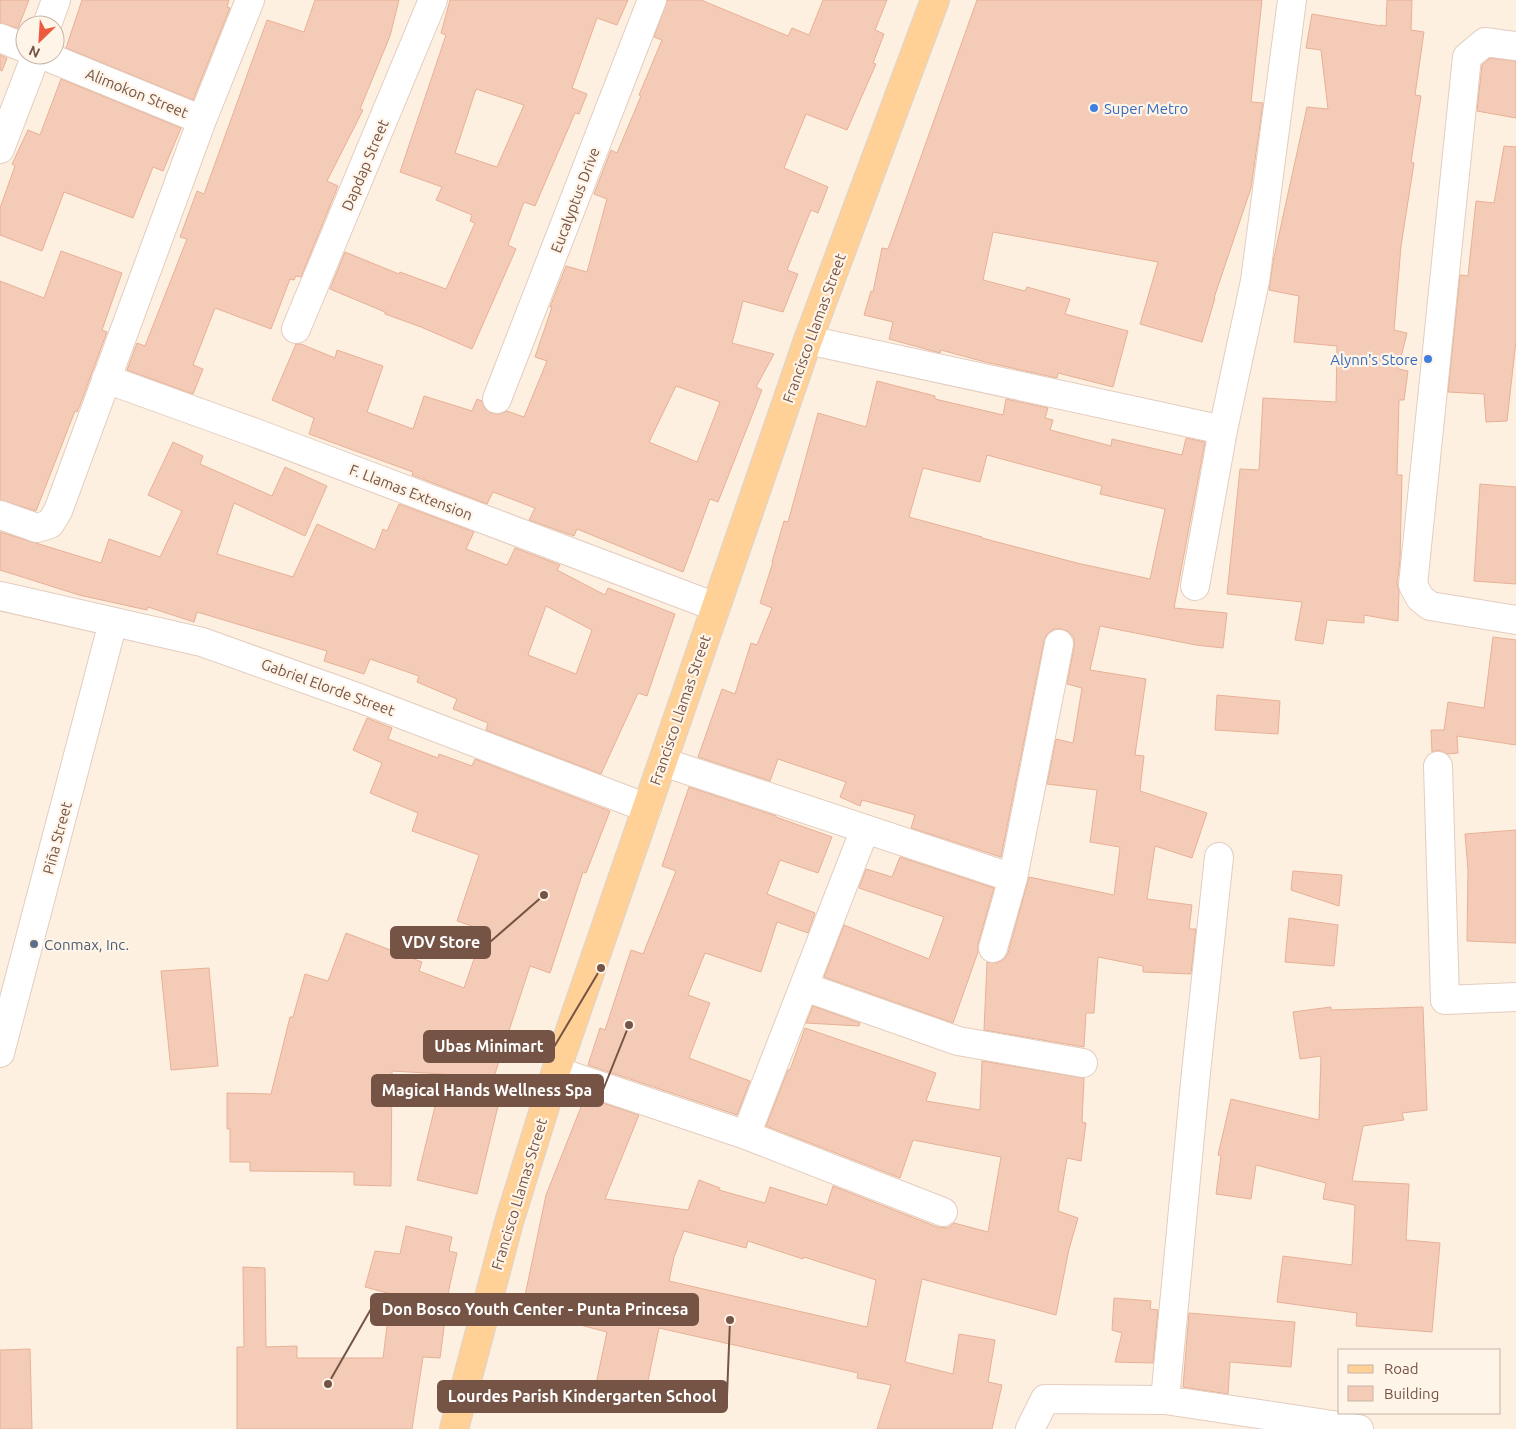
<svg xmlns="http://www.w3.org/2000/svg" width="1516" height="1429" font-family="Ubuntu,sans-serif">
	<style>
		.building { fill: #f4cbb7; stroke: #e8b096; fill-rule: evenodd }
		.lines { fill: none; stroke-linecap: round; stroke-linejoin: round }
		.minor-casing { stroke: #e4cdbf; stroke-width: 30 }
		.major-casing { stroke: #dbd3cf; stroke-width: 30 }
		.minor { stroke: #fff; stroke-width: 28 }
		.major { stroke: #ffd196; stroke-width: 28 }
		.shop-dot { fill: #3f7fe0; stroke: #fff4e8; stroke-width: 2 }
		.service-dot { fill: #5c6f8a; stroke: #fff4e8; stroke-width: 2 }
		.labels { text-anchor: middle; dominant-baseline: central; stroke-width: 4.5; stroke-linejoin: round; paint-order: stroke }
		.street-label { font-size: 15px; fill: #755446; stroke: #fff4e8 }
		.shop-label { font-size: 15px; fill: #366cbe; stroke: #fff4e8; text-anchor: start }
		.service-label { font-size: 15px; fill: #4e5e75; stroke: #fff4e8; text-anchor: start }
		.leader { fill: none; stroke: #755446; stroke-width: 2 }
		.callout-dot { fill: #755446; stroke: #fff4e8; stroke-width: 2 }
		.callout { fill: #755446; stroke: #755446; stroke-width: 2 }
		.callout-label { font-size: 16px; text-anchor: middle; font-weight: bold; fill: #fff }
	</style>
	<rect width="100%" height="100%" fill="#fdf0e0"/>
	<path class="building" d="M 0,0 L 29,0 L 18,28 L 0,23 Z
		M 82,0 L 229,0 L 227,7 L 230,8 L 193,100 L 66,48 Z
		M 315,0 L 399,0 L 390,36 L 360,109 L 363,110 L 327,181 L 338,186 L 301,277 L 296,276 L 294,280 L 290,279 L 271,329 L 215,308 L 193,365 L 203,369 L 193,394 L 127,370 L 137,343 L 145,346 L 187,239 L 180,237 L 197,191 L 204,194 L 267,20 L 304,32 Z
		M 450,0 L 628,0 L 617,25 L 597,18 L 572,88 L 587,94 L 579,114 L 575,113 L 535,206 L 524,202 L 508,245 L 516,249 L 472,349 L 421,327 L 385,314 L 385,312 L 330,289 L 345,252 L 399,274 L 400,272 L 446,289 L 475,223 L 470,221 L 472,215 L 436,200 L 442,187 L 400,172 L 446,35 L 441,33 ZM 476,89 L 524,105 L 497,167 L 455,153 Z
		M 667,0 L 701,0 L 788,36 L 792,28 L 809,35 L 823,0 L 887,0 L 875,30 L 884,34 L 873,63 L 876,64 L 847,130 L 806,114 L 784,168 L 828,187 L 818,213 L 811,210 L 787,270 L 798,274 L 783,312 L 743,301 L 732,343 L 774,354 L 756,387 L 762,390 L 718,502 L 710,499 L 683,572 L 577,529 L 574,536 L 529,520 L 535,508 L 493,492 L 487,504 L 412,475 L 413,472 L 309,434 L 314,418 L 272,400 L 296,344 L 301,344 L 335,358 L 337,350 L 383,366 L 367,412 L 413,429 L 424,396 L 472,411 L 477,399 L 482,401 L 485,408 L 491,413 L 499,414 L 507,411 L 524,417 L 547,361 L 535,357 L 552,307 L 550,307 L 566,266 L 587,272 L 607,199 L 594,194 L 611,150 L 617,153 L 641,96 L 639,95 L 662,40 L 654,37 ZM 676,386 L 720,402 L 697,462 L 649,442 Z
		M 977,0 L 1262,0 L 1251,102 L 1263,103 L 1251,188 L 1214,298 L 1215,298 L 1202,342 L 1140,324 L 1158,262 L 993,232 L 983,280 L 1025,291 L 1027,287 L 1070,299 L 1065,314 L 1128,331 L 1113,387 L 1058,373 L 1057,378 L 985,362 L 941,350 L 940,353 L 889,339 L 893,322 L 864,315 L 871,291 L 873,292 L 882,248 L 888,249 Z
		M 1387,0 L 1412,0 L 1411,30 L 1424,32 L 1415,95 L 1421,96 L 1411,162 L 1414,163 L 1401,246 L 1394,330 L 1407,333 L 1398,369 L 1408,371 L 1404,400 L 1399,400 L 1397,475 L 1402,475 L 1400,561 L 1397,583 L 1399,591 L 1398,621 L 1364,615 L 1364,623 L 1327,620 L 1323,644 L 1295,640 L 1302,602 L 1227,594 L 1240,469 L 1259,470 L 1263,398 L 1336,402 L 1337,346 L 1294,342 L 1299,296 L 1269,290 L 1273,262 L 1307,107 L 1328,109 L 1321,50 L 1306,48 L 1312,14 L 1381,26 L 1381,25 L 1386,26 Z
		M 0,55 L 7,58 L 2,71 L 0,70 Z
		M 1490,58 L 1516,61 L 1516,118 L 1477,111 L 1482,65 Z
		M 61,79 L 181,128 L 163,171 L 153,167 L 133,218 L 64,192 L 42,251 L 0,235 L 0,208 L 15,166 L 12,164 L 28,130 L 40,135 Z
		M 1504,146 L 1516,147 L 1516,341 L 1507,421 L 1486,422 L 1484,394 L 1448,392 L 1460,275 L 1468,276 L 1476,201 L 1494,203 Z
		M 61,251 L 122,273 L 102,330 L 107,332 L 80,405 L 77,412 L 75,411 L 36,511 L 0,500 L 0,281 L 44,298 Z
		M 877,381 L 935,396 L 935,399 L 1003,415 L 1006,399 L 1048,408 L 1045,418 L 1053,420 L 1050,430 L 1111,446 L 1112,439 L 1182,455 L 1186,438 L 1205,442 L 1174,608 L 1227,613 L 1223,648 L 1196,645 L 1100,626 L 1090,670 L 1146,679 L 1135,755 L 1144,756 L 1140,791 L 1207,813 L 1192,858 L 1155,846 L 1147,899 L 1192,905 L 1189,929 L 1196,929 L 1191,974 L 1143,972 L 1143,966 L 1098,957 L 1094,1013 L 1086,1013 L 1084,1047 L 984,1030 L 987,962 L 997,963 L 1004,959 L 1008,953 L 1029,877 L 1114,895 L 1120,847 L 1090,842 L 1097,790 L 1047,784 L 1056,739 L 1073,743 L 1082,688 L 1067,684 L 1074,647 L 1074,638 L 1069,632 L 1062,629 L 1054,629 L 1047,634 L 1044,641 L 1001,857 L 911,828 L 915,815 L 862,800 L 860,806 L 840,797 L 846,782 L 778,759 L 770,781 L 698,757 L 722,689 L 735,694 L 751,643 L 757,645 L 772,608 L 760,603 L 773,562 L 772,562 L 784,521 L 788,522 L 818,413 L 866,427 ZM 987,455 L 1102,486 L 1100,494 L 1165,509 L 1150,579 L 1077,563 L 982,538 L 982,537 L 909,517 L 923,468 L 980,482 Z
		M 173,442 L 203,456 L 200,464 L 272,496 L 285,467 L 327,486 L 305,536 L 234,503 L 217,554 L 293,577 L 317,524 L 375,550 L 383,529 L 387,531 L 399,504 L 474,532 L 466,549 L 507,565 L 515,548 L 560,565 L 557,570 L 605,595 L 608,588 L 675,614 L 647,696 L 638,693 L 601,774 L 486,730 L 488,723 L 453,709 L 457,699 L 417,682 L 419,676 L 370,659 L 364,674 L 324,661 L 327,651 L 197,612 L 194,622 L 148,607 L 147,610 L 79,595 L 0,570 L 0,532 L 101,563 L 109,539 L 160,557 L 182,511 L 148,495 ZM 546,606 L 592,630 L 576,674 L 528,655 Z
		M 1480,484 L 1516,487 L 1516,584 L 1474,581 Z
		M 1493,637 L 1516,640 L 1516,745 L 1457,736 L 1458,753 L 1447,754 L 1438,750 L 1432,752 L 1431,730 L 1444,730 L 1448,702 L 1484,708 Z
		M 1217,695 L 1280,701 L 1278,734 L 1215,730 Z
		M 367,718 L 392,728 L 388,739 L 438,758 L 439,754 L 472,766 L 475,759 L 610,811 L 586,873 L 583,872 L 550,973 L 530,966 L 492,1083 L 503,1085 L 477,1194 L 417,1180 L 443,1074 L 392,1071 L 391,1186 L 354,1185 L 354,1172 L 250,1171 L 250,1162 L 230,1162 L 230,1129 L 227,1129 L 227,1093 L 271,1094 L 290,1017 L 293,1017 L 305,974 L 328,981 L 346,933 L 422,962 L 419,971 L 464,988 L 484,930 L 457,921 L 479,855 L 412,831 L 418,813 L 370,793 L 382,763 L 353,750 Z
		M 689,787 L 776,816 L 776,817 L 832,837 L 818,873 L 780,860 L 767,894 L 815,913 L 808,933 L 777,922 L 761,972 L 705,953 L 688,995 L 710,1003 L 689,1058 L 750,1081 L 737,1115 L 588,1065 L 600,1028 L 605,1030 L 631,950 L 643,954 L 676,871 L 662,866 Z
		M 1516,830 L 1516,943 L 1467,941 L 1468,870 L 1465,834 Z
		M 900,857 L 994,888 L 978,944 L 978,952 L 953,1023 L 824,977 L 844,925 L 929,959 L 944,917 L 859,888 L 866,869 L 892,877 Z
		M 1293,871 L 1342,875 L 1339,906 L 1291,890 Z
		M 1289,918 L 1338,925 L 1334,966 L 1285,962 Z
		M 209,968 L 218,1066 L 171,1070 L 161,971 Z
		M 813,1006 L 860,1023 L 859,1026 L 806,1023 Z
		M 1331,1007 L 1331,1010 L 1423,1007 L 1427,1110 L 1402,1113 L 1404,1120 L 1363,1126 L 1352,1181 L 1409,1184 L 1406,1240 L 1440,1243 L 1432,1332 L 1356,1326 L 1357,1313 L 1277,1302 L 1283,1256 L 1352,1265 L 1355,1205 L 1323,1199 L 1326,1183 L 1256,1165 L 1251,1199 L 1216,1194 L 1221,1156 L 1218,1155 L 1231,1099 L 1319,1120 L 1321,1056 L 1300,1059 L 1293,1012 Z
		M 805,1028 L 936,1073 L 926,1101 L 980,1110 L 982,1061 L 1084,1078 L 1082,1122 L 1086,1123 L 1081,1161 L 1067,1158 L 1058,1211 L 1078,1218 L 1069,1249 L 1056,1315 L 922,1279 L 905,1362 L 953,1374 L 959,1334 L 995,1340 L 988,1382 L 1002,1385 L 992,1429 L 877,1429 L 891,1385 L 857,1378 L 858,1373 L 659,1328 L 645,1395 L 596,1384 L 607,1332 L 522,1310 L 546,1195 L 585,1097 L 639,1115 L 605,1199 L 688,1210 L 699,1180 L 720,1188 L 719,1190 L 765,1203 L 770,1187 L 827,1205 L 833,1186 L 937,1227 L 948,1228 L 954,1223 L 988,1232 L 1001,1157 L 913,1140 L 900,1178 L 766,1126 L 788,1070 L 790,1070 ZM 684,1231 L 746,1248 L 748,1241 L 803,1259 L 804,1257 L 876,1280 L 867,1327 L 669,1281 L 674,1257 Z
		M 406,1226 L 452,1237 L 449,1251 L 457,1253 L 449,1289 L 440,1358 L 423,1357 L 412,1429 L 237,1429 L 237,1347 L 244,1347 L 243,1267 L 265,1268 L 266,1347 L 297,1346 L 297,1358 L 383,1358 L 391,1294 L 365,1287 L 375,1251 L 400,1254 Z
		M 1114,1298 L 1151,1301 L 1150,1309 L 1158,1310 L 1153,1363 L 1115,1362 L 1122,1333 L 1112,1330 Z
		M 1189,1313 L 1295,1322 L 1291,1367 L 1230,1362 L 1228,1394 L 1183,1387 Z
		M 30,1349 L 32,1429 L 0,1429 L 0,1350 Z"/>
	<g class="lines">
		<defs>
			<path id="minor" d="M 47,25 L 56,0
				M 0,38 L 25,48
				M 1516,46 L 1485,42 L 1467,57 L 1413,585 L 1420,598 L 1430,606 L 1516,620
				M 43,55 L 202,120
				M 0,149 L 36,55
				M 296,329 L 433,0
				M 808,340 L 1223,430
				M 106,379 L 253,432 L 716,607
				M 497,399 L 652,0
				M 0,515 L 37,528 L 50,524 L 58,511 L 202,120 L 250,0
				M 1195,586 L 1223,430 L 1255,281 L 1292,0
				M 0,596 L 202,642 L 359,698 L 647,808
				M 663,762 L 1013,878
				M 1438,766 L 1445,1000 L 1516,997
				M 993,948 L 1013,878 L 1059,644
				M 805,987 L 958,1041 L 1083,1063
				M 0,1053 L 113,622
				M 556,1071 L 746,1135 L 943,1212
				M 746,1135 L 865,829
				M 1165,1400 L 1196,1072 L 1219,857
				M 1030,1429 L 1045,1399 L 1165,1400 L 1359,1429"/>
			<path id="major" d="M 454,1429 L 509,1222 L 556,1071 L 808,340 L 935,0"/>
		</defs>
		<use href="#minor" class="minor-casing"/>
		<use href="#major" class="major-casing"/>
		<use href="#minor" class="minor"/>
		<use href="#major" class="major"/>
	</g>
	<g class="shop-dot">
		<circle cx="1094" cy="108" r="5"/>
		<circle cx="1428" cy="359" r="5"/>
	</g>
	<circle class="service-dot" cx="34" cy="944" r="5"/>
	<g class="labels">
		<g class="street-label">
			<text transform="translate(137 93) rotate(22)">Alimokon Street</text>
			<text transform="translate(365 165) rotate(-67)">Dapdap Street</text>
			<text transform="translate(575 200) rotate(-69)">Eucalyptus Drive</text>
			<text transform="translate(814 328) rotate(-70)">Francisco Llamas Street</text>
			<text transform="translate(411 492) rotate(21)">F. Llamas Extension</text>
			<text transform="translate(328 687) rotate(20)">Gabriel Elorde Street</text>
			<text transform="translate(680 710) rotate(-71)">Francisco Llamas Street</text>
			<text transform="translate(57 838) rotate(-75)">Piña Street</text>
			<text transform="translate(519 1194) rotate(-73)">Francisco Llamas Street</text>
		</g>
		<g class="shop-label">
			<text x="1104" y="108">Super Metro</text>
			<text x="1418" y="359" text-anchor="end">Alynn's Store</text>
		</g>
		<g class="service-label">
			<text x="44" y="944">Conmax, Inc.</text>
		</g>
	</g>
	<path class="leader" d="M544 895L490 942M601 968L554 1047M629 1025L603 1090M328 1384L371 1309M730 1320L727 1396"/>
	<g class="callout-dot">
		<circle cx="544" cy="895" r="5"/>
		<circle cx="601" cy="968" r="5"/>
		<circle cx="629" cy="1025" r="5"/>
		<circle cx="328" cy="1384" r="5"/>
		<circle cx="730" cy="1320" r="5"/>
	</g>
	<g class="callout">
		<rect x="391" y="927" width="99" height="31" rx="5"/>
		<rect x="424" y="1031" width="130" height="31" rx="5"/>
		<rect x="372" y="1075" width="231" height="31" rx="5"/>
		<rect x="371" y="1294" width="327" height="31" rx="5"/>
		<rect x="438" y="1381" width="289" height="31" rx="5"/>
	</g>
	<g class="callout-label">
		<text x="441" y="948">VDV Store</text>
		<text x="489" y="1052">Ubas Minimart</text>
		<text x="487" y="1096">Magical Hands Wellness Spa</text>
		<text x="535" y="1315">Don Bosco Youth Center - Punta Princesa</text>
		<text x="582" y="1402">Lourdes Parish Kindergarten School</text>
	</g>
	<rect x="1338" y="1349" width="162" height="65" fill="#fff4e8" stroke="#c8b4a7"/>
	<rect x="1348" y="1365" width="25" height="8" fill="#ffd196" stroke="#c8b4a7"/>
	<text x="1384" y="1374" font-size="15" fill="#755446">Road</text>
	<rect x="1348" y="1386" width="25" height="15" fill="#f4cbb7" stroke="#c8b4a7"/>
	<text x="1384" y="1399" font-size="15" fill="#755446">Building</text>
	<g transform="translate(40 40) rotate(205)"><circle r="24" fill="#fff4e8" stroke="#c8b4a7"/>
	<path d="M0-4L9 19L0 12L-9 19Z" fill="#ee5a3e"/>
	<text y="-8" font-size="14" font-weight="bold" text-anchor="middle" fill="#755446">N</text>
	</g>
</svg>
